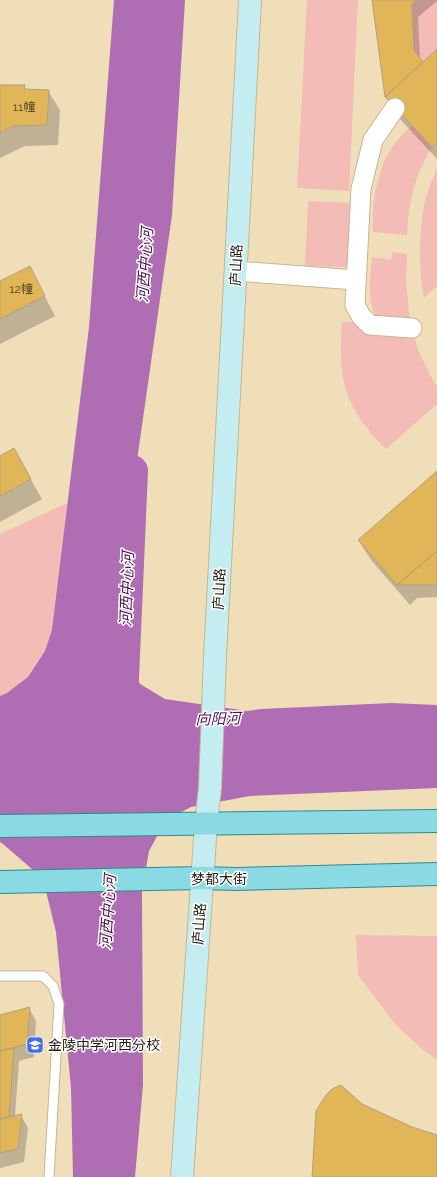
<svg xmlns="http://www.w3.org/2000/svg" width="437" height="1177" font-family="Raleway,'Noto Sans SC',sans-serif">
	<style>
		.green { fill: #f3bcb7 }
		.water { fill: #af6eb3 }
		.shadow { fill: #0003 }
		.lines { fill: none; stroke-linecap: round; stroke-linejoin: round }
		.river { stroke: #af6eb3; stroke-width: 32 }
		.building { fill: #e1b658; stroke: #b2a07e }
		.service-casing { stroke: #c7b591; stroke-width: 11 }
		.minor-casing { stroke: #c7b591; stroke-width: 21 }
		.secondary-casing { stroke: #c7b591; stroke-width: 24 }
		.primary-casing { stroke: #33898c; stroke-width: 24 }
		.service { stroke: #fff; stroke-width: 9 }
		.minor { stroke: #fff; stroke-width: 19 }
		.secondary { stroke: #c4edf1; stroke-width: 22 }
		.primary { stroke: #89dae2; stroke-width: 22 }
		.labels { text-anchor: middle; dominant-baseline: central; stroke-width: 3; stroke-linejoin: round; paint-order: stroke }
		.number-label { font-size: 12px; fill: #544422 }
		.street-label { font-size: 14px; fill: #251e10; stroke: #fff }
		.poi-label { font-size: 14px; fill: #251e10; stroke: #fff; text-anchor: start }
		.water-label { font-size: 15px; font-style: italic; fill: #4f1354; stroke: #fff }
	</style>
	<rect width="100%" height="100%" fill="#f0deb9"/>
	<path class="green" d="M 307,0 L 358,0 L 349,191 L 297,188 Z
		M 417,0 L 437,0 L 437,49 L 423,62 L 414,50 L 412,4 Z
		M 412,126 L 432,147 C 427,156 422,165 418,175 C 411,193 408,216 407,235 L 373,232 C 372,211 374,191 381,171 C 382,167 383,163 385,159 C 391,147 401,135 412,126 Z
		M 437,168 L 437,286 L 424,298 C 418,272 419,223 426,197 C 429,187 433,178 437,168 Z
		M 308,201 L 352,203 L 349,267 L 305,266 Z
		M 392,252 L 407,254 L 406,283 L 410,321 C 402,320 386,320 379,317 C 365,311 371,270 372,257 L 391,260 Z
		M 342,322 L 359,322 L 413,333 L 419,352 L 430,375 L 437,387 L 437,404 L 386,449 C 364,428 345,402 342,371 C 340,354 341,338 342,322 Z
		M 67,503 L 76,678 L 0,720 L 0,534 Z
		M 356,935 L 437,936 L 437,1060 L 422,1049 L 395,1024 L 358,975 Z"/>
	<path class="water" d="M 114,0 L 185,0 L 172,215 L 116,608 L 120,650 L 140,684 L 165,699 L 247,711 L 261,709 L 391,703 L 437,705 L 437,788 L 250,796 L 191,807 L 166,820 L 149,851 L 142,891 L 143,1085 L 135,1177 L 73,1177 L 71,1088 L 56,932 L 45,887 L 33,870 L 3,844 L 0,842 L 0,696 L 7,693 L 28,677 L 45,651 L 52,630 L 89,327 Z"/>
	<path class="shadow" d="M 373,0 L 437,0 L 437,3 L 436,2 L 418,17 L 420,60 L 423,63 L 437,50 L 437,159 L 398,117 L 386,97 Z
		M 0,86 L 24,86 L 27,90 L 48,91 L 60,110 L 58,145 L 25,146 L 0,158 Z
		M 0,282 L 40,287 L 55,316 L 0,344 Z
		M 0,457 L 25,469 L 42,499 L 0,522 Z
		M 437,473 L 437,597 L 417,598 L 410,605 L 371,560 L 359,541 Z
		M 29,1008 L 36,1021 L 34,1057 L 19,1061 L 15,1116 L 21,1115 L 28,1128 L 24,1162 L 0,1168 L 0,1016 Z"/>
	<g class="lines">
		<path class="river" d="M 122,701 L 132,471"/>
	</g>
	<path class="building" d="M 372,0 L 417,0 L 412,4 L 414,50 L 423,62 L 385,97 Z
		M 437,49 L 437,143 L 432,147 L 385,97 Z
		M 0,85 L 25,85 L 24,89 L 49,90 L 47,125 L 13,126 L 0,133 Z
		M 30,266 L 45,296 L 0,319 L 0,281 Z
		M 14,448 L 31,479 L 0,496 L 0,456 Z
		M 437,471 L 437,551 L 397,585 L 358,540 Z
		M 437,551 L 437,585 L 397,585 Z
		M 30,1007 L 27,1044 L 0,1051 L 0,1015 Z
		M 14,1048 L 9,1117 L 0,1119 L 0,1051 Z
		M 341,1085 L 362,1104 L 412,1127 L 437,1135 L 437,1177 L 312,1177 L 316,1111 L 326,1095 L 332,1089 Z
		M 22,1114 L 18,1149 L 0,1153 L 0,1119 Z"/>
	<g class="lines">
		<defs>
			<path id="service" d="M 0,976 L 43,976 L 53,986 L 59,1004 L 49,1177"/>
			<path id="minor" d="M 395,108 L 373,140 L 361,189 L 355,305 L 361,316 L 370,325 L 412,328
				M 236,271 L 356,280"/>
			<path id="secondary" d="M 182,1177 L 206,824 L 210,788 L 215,657 L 250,0"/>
			<path id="primary" d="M 0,826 L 437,821
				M 0,882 L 202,878 L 236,879 L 437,874"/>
		</defs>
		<use href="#service" class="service-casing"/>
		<use href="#minor" class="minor-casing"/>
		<use href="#secondary" class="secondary-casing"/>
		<use href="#primary" class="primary-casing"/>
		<use href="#service" class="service"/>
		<use href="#minor" class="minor"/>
		<use href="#secondary" class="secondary"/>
		<use href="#primary" class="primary"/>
	</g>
	<defs>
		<symbol id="school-square" viewBox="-11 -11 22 22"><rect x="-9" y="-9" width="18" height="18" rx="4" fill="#4371e3" stroke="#fff"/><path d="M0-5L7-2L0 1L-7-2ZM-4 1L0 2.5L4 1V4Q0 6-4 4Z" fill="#fff"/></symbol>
	</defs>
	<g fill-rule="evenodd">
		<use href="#school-square" x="25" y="1035" width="20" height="20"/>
	</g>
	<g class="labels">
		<g class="number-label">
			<text x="24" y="107">11幢</text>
			<text x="21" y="289">12幢</text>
		</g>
		<g class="street-label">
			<text transform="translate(236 265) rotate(-87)">庐山路</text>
			<text transform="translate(219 589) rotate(-87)">庐山路</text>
			<text x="219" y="879">梦都大街</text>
			<text transform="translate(199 924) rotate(-86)">庐山路</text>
		</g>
		<g class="poi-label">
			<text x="48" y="1045">金陵中学河西分校</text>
		</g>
		<g class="water-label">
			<text transform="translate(145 265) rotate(-86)">河西中心河</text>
			<text transform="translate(127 589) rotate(-88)">河西中心河</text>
			<text transform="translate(218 719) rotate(-1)">向阳河</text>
			<text transform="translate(108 912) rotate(-86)">河西中心河</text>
		</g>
	</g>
</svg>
